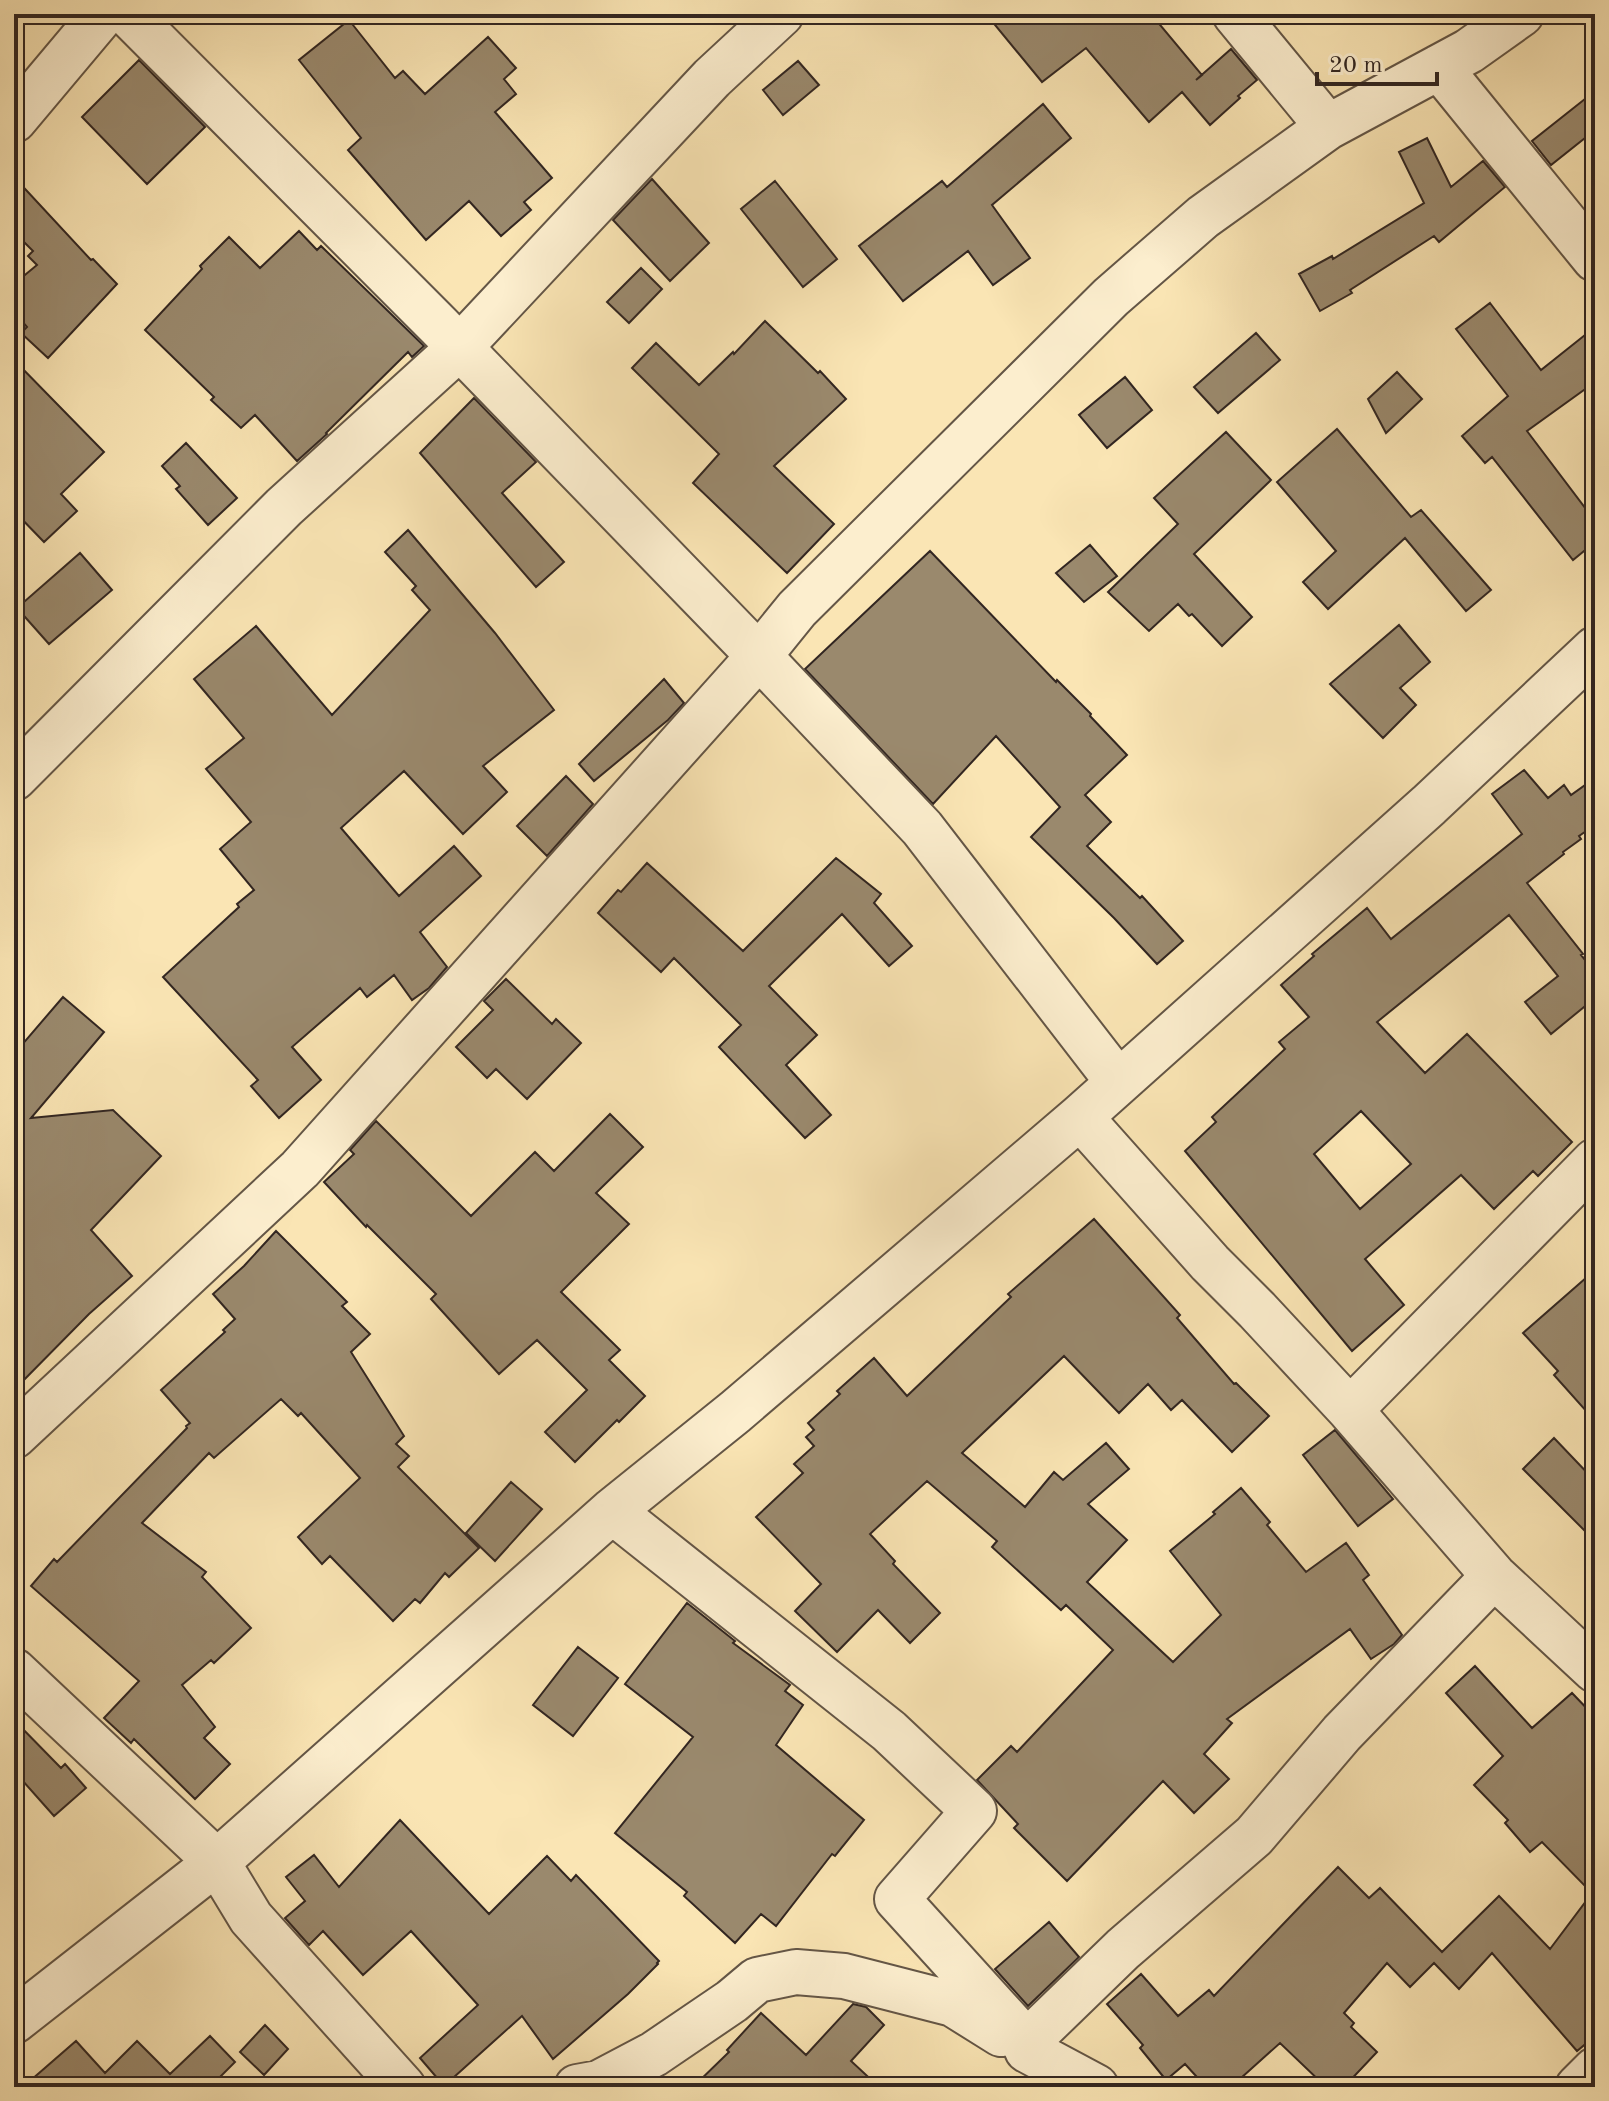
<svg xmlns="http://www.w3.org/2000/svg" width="1609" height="2101" font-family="'Old Standard TT',serif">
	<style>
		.building { fill: #9a896d; stroke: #322621; stroke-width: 2; fill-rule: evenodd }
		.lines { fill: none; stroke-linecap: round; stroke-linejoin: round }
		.minor-casing { stroke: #645646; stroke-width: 48 }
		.minor { stroke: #fceece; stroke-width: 44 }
	</style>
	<rect width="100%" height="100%" fill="#fae5b4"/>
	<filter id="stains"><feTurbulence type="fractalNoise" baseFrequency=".0025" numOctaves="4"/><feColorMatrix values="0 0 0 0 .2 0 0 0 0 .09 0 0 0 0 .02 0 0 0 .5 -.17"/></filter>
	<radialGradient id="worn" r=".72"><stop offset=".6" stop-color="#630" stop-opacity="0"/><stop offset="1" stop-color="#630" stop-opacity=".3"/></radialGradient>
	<path class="building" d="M 986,14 L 1151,14 L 1202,75 L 1196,80 L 1231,49 L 1257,80 L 1238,96 L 1240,98 L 1210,125 L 1182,92 L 1149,122 L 1086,48 L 1042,82 Z
		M 349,20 L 395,78 L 403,71 L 425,94 L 488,37 L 516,68 L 504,79 L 516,94 L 495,112 L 552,178 L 524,202 L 531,210 L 501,236 L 469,201 L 426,240 L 348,150 L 361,138 L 299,60 Z
		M 139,60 L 205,127 L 147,184 L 82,117 Z
		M 798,61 L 819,85 L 783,115 L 763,90 Z
		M 1595,91 L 1595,130 L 1551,165 L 1532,141 Z
		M 1043,104 L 1071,138 L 992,205 L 1030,258 L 993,285 L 968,251 L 903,301 L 859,246 L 942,181 L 947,187 Z
		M 1427,138 L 1451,187 L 1483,161 L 1505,187 L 1439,242 L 1434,236 L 1350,290 L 1352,293 L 1320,311 L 1299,274 L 1332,256 L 1333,259 L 1424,203 L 1399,152 Z
		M 14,177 L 91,260 L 93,259 L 117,284 L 48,358 L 21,333 L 27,327 L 14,312 L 14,284 L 37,265 L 28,256 L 33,251 L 14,232 Z
		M 652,179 L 709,243 L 670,281 L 613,220 Z
		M 775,181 L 837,259 L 803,287 L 741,209 Z
		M 299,231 L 317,250 L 321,246 L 424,346 L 412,357 L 408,352 L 326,433 L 327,434 L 297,461 L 255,415 L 241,428 L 211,400 L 214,397 L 145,330 L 202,269 L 200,266 L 229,237 L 260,268 Z
		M 641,268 L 662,289 L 629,323 L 607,302 Z
		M 1490,303 L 1541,370 L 1595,327 L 1595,382 L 1527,431 L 1595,521 L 1595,542 L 1573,560 L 1492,457 L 1485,463 L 1462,436 L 1508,396 L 1456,329 Z
		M 765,321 L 818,373 L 820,371 L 846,399 L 774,466 L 834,524 L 787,573 L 693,483 L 719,454 L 632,368 L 656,343 L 699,385 L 733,352 L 734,354 Z
		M 1256,333 L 1280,360 L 1218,413 L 1194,387 Z
		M 14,360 L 104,452 L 61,494 L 77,511 L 44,542 L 14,511 Z
		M 1397,372 L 1422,399 L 1386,433 L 1368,399 Z
		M 1125,377 L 1152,410 L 1107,448 L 1079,415 Z
		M 474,398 L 536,462 L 502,493 L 564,562 L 536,587 L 420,453 Z
		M 1337,429 L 1411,517 L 1421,510 L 1491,590 L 1466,611 L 1405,538 L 1328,609 L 1303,582 L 1336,551 L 1277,482 Z
		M 1226,432 L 1271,480 L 1194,554 L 1252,617 L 1222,646 L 1192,614 L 1189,616 L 1178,604 L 1149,631 L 1108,592 L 1178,524 L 1154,498 Z
		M 186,443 L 237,498 L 208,525 L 176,489 L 180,486 L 162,466 Z
		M 408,530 L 495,633 L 554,710 L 483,766 L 507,792 L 463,834 L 404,771 L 341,828 L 399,896 L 454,846 L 481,876 L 420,932 L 447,967 L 429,988 L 412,1000 L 394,975 L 367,997 L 360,988 L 292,1047 L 321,1080 L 279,1118 L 251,1086 L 258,1080 L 163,977 L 239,907 L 237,904 L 254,890 L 220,849 L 251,822 L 206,769 L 244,738 L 194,679 L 256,626 L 332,715 L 430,610 L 412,590 L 416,586 L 385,552 Z
		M 1090,545 L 1117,576 L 1084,602 L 1056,573 Z
		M 930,551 L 1056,682 L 1057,680 L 1091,714 L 1090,716 L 1127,755 L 1085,795 L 1111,822 L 1087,846 L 1140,898 L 1142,896 L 1183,941 L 1157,964 L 1114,918 L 1031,837 L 1060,807 L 996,736 L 933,804 L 805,669 Z
		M 80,553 L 112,590 L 49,644 L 17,608 Z
		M 1399,625 L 1430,662 L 1400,688 L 1416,705 L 1383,738 L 1330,684 Z
		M 664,679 L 684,703 L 668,720 L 594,781 L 579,764 Z
		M 1524,770 L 1548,798 L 1564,785 L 1571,795 L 1595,778 L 1595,825 L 1579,836 L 1581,839 L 1563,852 L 1564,854 L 1527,883 L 1583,954 L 1581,955 L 1595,972 L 1595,998 L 1551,1034 L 1525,1002 L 1558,976 L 1509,915 L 1377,1022 L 1425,1073 L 1467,1034 L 1572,1142 L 1538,1176 L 1533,1171 L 1494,1209 L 1461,1175 L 1365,1259 L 1404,1305 L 1352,1351 L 1185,1151 L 1216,1122 L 1212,1117 L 1285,1049 L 1279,1042 L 1309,1017 L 1281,985 L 1314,956 L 1312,954 L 1367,908 L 1391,939 L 1522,834 L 1492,794 ZM 1361,1111 L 1411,1164 L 1360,1209 L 1314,1154 Z
		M 566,776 L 593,804 L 547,856 L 517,826 Z
		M 836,858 L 881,894 L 874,903 L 912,946 L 889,966 L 842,914 L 769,986 L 817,1035 L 786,1065 L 831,1115 L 805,1138 L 719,1047 L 741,1025 L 674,958 L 661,972 L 598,913 L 618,890 L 621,892 L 647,863 L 743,951 Z
		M 506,979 L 552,1024 L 556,1019 L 581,1043 L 527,1099 L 496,1069 L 487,1078 L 456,1047 L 493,1010 L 484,1001 Z
		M 63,997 L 104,1032 L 31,1118 L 113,1110 L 161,1156 L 91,1230 L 132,1276 L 89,1314 L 14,1390 L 14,1054 Z
		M 610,1114 L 643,1147 L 596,1193 L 629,1224 L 561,1292 L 620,1350 L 609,1360 L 645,1396 L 619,1422 L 617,1420 L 575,1462 L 545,1432 L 587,1390 L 537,1340 L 499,1374 L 431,1299 L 436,1294 L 367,1225 L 366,1227 L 324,1182 L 354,1154 L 350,1150 L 376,1121 L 471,1216 L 535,1152 L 554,1171 Z
		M 1094,1219 L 1180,1315 L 1177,1318 L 1234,1384 L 1236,1383 L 1269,1416 L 1232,1452 L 1182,1400 L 1171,1410 L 1148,1384 L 1119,1413 L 1064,1356 L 962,1453 L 1025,1507 L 1054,1472 L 1063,1480 L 1106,1443 L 1129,1469 L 1088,1504 L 1127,1540 L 1087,1582 L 1173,1662 L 1221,1615 L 1170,1551 L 1215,1514 L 1213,1512 L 1241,1488 L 1270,1522 L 1267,1525 L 1306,1572 L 1346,1543 L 1369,1575 L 1363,1580 L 1402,1635 L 1394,1644 L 1371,1659 L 1350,1629 L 1227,1719 L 1232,1723 L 1204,1754 L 1229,1779 L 1194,1813 L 1163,1781 L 1067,1881 L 1014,1828 L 1018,1824 L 977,1780 L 1011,1746 L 1017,1752 L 1113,1650 L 1066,1605 L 1061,1610 L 992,1547 L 997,1541 L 927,1481 L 870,1534 L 895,1561 L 893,1564 L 940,1613 L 910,1643 L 878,1610 L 837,1652 L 795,1611 L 821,1584 L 756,1517 L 803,1473 L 794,1464 L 814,1446 L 806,1437 L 814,1430 L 808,1423 L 840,1394 L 837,1391 L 874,1358 L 907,1396 L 1011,1297 L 1008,1294 Z
		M 276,1231 L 347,1302 L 342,1306 L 370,1334 L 351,1352 L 404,1436 L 396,1444 L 409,1456 L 398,1467 L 479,1548 L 449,1577 L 445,1573 L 420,1603 L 415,1599 L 393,1621 L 330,1556 L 322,1564 L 298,1537 L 360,1478 L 301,1413 L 298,1416 L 281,1399 L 214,1458 L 209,1453 L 142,1523 L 206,1572 L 202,1577 L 251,1628 L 214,1663 L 211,1660 L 182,1685 L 215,1727 L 204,1738 L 230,1764 L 195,1799 L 134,1739 L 131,1743 L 104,1718 L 139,1681 L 31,1586 L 54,1559 L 57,1562 L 187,1428 L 186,1426 L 190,1423 L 161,1390 L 225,1332 L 223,1330 L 235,1319 L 213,1294 L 244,1266 Z
		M 1595,1270 L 1595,1421 L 1554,1375 L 1558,1371 L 1523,1333 Z
		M 1335,1430 L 1393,1499 L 1358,1526 L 1303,1455 Z
		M 1554,1438 L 1595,1481 L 1595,1541 L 1523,1469 Z
		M 511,1482 L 542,1509 L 495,1561 L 466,1533 Z
		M 687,1603 L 735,1641 L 733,1643 L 790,1685 L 785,1691 L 803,1705 L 776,1745 L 864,1820 L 835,1856 L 832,1854 L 776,1926 L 761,1914 L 735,1943 L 684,1896 L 687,1892 L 615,1833 L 693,1737 L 625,1684 Z
		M 578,1647 L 618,1678 L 573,1736 L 533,1705 Z
		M 1475,1666 L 1532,1728 L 1572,1693 L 1595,1717 L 1595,2036 L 1577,2051 L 1492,1953 L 1459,1989 L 1434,1963 L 1410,1987 L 1387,1963 L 1344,2013 L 1354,2023 L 1351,2027 L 1377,2052 L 1344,2087 L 1326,2087 L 1280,2043 L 1231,2087 L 1206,2087 L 1185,2064 L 1166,2080 L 1140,2048 L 1143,2045 L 1107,2004 L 1141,1974 L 1178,2016 L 1209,1990 L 1214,1996 L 1338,1867 L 1369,1898 L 1380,1888 L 1442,1952 L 1499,1896 L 1550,1949 L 1592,1893 L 1542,1842 L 1530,1852 L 1505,1823 L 1508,1820 L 1474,1785 L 1503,1756 L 1446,1693 Z
		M 14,1720 L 61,1768 L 65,1764 L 86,1788 L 54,1816 L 14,1771 Z
		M 400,1820 L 489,1914 L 547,1856 L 571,1881 L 576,1875 L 659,1961 L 657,1963 L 658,1964 L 628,1994 L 553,2059 L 522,2016 L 444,2086 L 420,2058 L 478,2005 L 411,1931 L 363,1975 L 323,1931 L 309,1945 L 285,1918 L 305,1901 L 286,1877 L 314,1855 L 339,1887 Z
		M 1049,1922 L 1079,1957 L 1028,2006 L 995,1969 Z
		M 853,2004 L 866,2007 L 884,2025 L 851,2061 L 879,2087 L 693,2087 L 729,2052 L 727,2050 L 761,2013 L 806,2055 Z
		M 265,2025 L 288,2049 L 264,2075 L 240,2052 Z
		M 210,2036 L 235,2062 L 210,2087 L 23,2087 L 76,2041 L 105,2073 L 137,2041 L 170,2074 Z"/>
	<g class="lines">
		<defs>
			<path id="minor" d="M 128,14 L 439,326 L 759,656 L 922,828 L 1118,1082
				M 1235,14 L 1328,127
				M 1439,67 L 1595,259
				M 14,120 L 103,14
				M 14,778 L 284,507 L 459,348 L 712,78 L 781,14
				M 1080,1117 L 1210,1263 L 1257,1310 L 1350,1410 L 1494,1576 L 1595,1670
				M 1350,1410 L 1595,1161
				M 14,1436 L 300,1169 L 759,656 L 797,609 L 1111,297 L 1203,217 L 1328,127 L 1469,51 L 1521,14
				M 612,1511 L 889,1731 L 974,1811 L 897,1899 L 1027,2042 L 1123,1949 L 1254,1836 L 1342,1733 L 1494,1576
				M 14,1671 L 217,1862 L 251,1918 L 403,2087
				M 14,2021 L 217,1862 L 612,1511 L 735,1412 L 1080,1117 L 1429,805 L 1595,649
				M 1027,2042 L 1027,2050 L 1096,2087
				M 577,2087 L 599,2083 L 654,2054 L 732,2001 L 757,1980 L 796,1972 L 844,1976 L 953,2004 L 1001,2034
				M 1578,2087 L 1595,2070"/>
		</defs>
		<use href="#minor" class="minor-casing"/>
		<use href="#minor" class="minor"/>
	</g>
	<rect width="1609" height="2101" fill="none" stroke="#fae5b4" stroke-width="48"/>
	<rect x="16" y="16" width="1577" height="2069" fill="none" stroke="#322621" stroke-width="4"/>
	<rect x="24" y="24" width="1561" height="2053" fill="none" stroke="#322621" stroke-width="2"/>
	<path d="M1317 72v12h120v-12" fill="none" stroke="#322621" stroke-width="4"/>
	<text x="1329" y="72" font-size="24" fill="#322621" stroke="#fceece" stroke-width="6" paint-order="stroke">20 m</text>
	<rect width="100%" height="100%" filter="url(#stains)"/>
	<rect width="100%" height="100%" fill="url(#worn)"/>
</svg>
